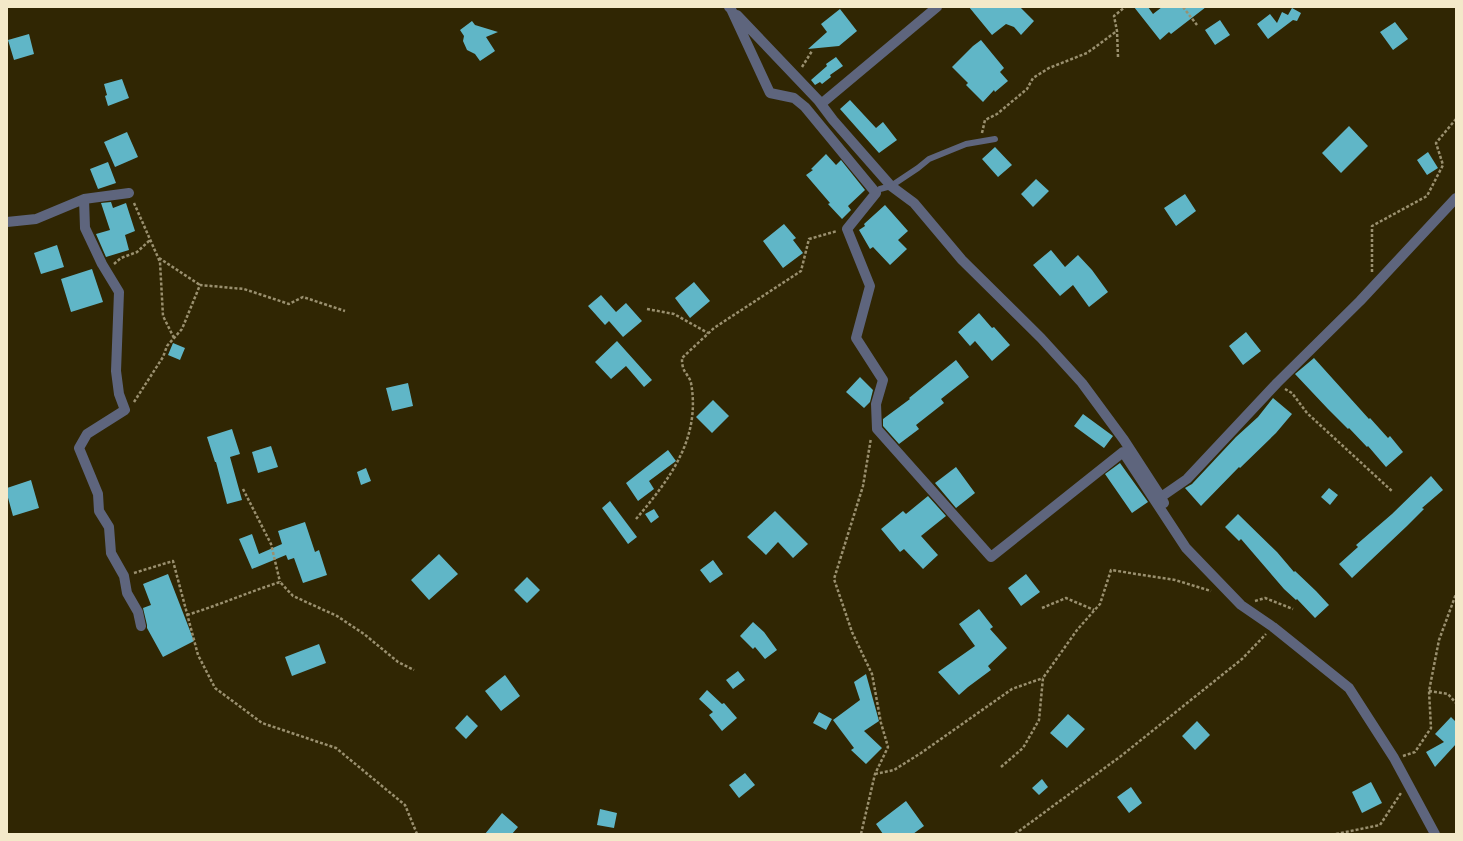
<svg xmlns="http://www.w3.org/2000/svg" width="1463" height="841" font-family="'Alegreya Sans',sans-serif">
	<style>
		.building { fill: #60b6c7 }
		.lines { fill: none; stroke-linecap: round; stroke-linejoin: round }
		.path { stroke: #9a906f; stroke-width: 2.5; stroke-dasharray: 3 2; stroke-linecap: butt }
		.lane { stroke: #5e657d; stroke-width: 6 }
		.street { stroke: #5e657d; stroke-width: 10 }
	</style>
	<rect width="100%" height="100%" fill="#302603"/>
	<path class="building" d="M 969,7 L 1020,7 L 1034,21 L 1021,35 L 1014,27 L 1006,24 L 992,35 Z
		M 1134,7 L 1148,7 L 1153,14 L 1162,7 L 1206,7 L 1171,34 L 1169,32 L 1160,40 Z
		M 1292,8 L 1301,13 L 1297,21 L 1293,20 L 1268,39 L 1257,24 L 1270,14 L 1277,23 L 1282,12 L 1288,15 Z
		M 840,9 L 857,31 L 839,46 L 808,49 L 827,32 L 821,24 Z
		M 1220,20 L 1230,35 L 1215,45 L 1205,30 Z
		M 472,21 L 475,25 L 498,32 L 486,37 L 495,51 L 480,61 L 475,54 L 467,50 L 463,41 L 464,36 L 460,30 Z
		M 1395,22 L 1408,39 L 1393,50 L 1380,32 Z
		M 29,34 L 34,54 L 14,60 L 8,40 Z
		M 981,40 L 1004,68 L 1000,72 L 1008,81 L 995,92 L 994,90 L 983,102 L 966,85 L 968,83 L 952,67 L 973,46 Z
		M 836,57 L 843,66 L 830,75 L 831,77 L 822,84 L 820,82 L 815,85 L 811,80 L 827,66 L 826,64 Z
		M 122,79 L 129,98 L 108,106 L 105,96 L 107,95 L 104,84 Z
		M 850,100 L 876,128 L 883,122 L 897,140 L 879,153 L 840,109 Z
		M 1349,126 L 1368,146 L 1341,173 L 1322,153 Z
		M 127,132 L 138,157 L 115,167 L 104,142 Z
		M 995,147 L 1012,165 L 998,177 L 982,159 Z
		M 1428,152 L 1438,168 L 1427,175 L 1417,160 Z
		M 826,154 L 836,165 L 841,160 L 865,190 L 848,206 L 851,210 L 842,219 L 828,204 L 830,203 L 806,175 L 813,170 L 811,169 Z
		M 108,162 L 116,183 L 98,189 L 90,169 Z
		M 1036,179 L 1049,191 L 1033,207 L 1021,194 Z
		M 1185,194 L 1196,211 L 1176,226 L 1164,208 Z
		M 111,202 L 113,208 L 126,203 L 135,231 L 125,235 L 129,250 L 106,257 L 96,234 L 110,230 L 101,203 Z
		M 885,205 L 908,231 L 898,240 L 907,249 L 890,265 L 873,247 L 870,249 L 859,230 L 865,226 L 864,224 Z
		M 784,224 L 796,238 L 793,240 L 803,253 L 783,268 L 763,241 Z
		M 57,245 L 64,267 L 41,274 L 34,253 Z
		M 1051,250 L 1065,267 L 1078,255 L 1092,270 L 1108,292 L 1089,307 L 1073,285 L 1060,296 L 1033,265 Z
		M 92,269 L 103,302 L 71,312 L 61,279 Z
		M 694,282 L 710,301 L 690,318 L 675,298 Z
		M 601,295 L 616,312 L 626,303 L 642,321 L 623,337 L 609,321 L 605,325 L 588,306 Z
		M 979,313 L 992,328 L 994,327 L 1010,345 L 992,361 L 975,341 L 970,346 L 958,332 Z
		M 1246,332 L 1261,351 L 1243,365 L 1229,346 Z
		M 617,341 L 652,380 L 644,387 L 626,366 L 611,379 L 595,362 Z
		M 173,343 L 185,348 L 180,360 L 168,355 Z
		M 1314,358 L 1369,419 L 1370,418 L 1388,438 L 1390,436 L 1403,452 L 1386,467 L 1368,446 L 1367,447 L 1349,428 L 1348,429 L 1328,409 L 1295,374 Z
		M 956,360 L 969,377 L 941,399 L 944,403 L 916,425 L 919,429 L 899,444 L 883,426 L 883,419 L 910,399 L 909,398 Z
		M 860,377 L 873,390 L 870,402 L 864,408 L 846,392 Z
		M 408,383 L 413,406 L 392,411 L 386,388 Z
		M 1273,398 L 1292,414 L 1276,433 L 1240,468 L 1239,467 L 1201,506 L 1185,488 L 1192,484 L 1236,437 L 1258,417 Z
		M 713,400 L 729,416 L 712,433 L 696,417 Z
		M 1083,414 L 1113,436 L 1104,448 L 1074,426 Z
		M 232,429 L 240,454 L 230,457 L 242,500 L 227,504 L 216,462 L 215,462 L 207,437 Z
		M 271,446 L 278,467 L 258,473 L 252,452 Z
		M 668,450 L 676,461 L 649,481 L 654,489 L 638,501 L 626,483 Z
		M 1120,463 L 1148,502 L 1132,513 L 1105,474 Z
		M 956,467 L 975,493 L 956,508 L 935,483 Z
		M 366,468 L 371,481 L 361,485 L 357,472 Z
		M 1431,476 L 1443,490 L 1422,508 L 1424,509 L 1407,526 L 1352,578 L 1339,564 L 1358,547 L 1356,545 L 1392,514 Z
		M 31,480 L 39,508 L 13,516 L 7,494 L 7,488 Z
		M 1329,488 L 1338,495 L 1330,505 L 1321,497 Z
		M 928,496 L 946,516 L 921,536 L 938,555 L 923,569 L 904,549 L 900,552 L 881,529 L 903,511 L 906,514 Z
		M 610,501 L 637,537 L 628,544 L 602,508 Z
		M 654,509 L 659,517 L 651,523 L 645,514 Z
		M 775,511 L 808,544 L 793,558 L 778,542 L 766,555 L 747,537 Z
		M 1238,514 L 1277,552 L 1294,572 L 1295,571 L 1316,591 L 1329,605 L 1315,618 L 1297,599 L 1296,600 L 1284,589 L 1241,539 L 1239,541 L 1225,527 Z
		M 305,522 L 315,552 L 319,550 L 327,575 L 303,583 L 294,558 L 288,560 L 286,555 L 252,569 L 239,539 L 252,534 L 259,554 L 282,544 L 278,531 Z
		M 439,554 L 458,574 L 429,600 L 411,580 Z
		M 713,560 L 723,574 L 710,583 L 700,570 Z
		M 168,574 L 194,641 L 163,657 L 147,628 L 147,625 L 143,608 L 151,605 L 143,584 Z
		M 1026,574 L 1040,592 L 1021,606 L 1008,588 Z
		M 527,577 L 540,590 L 527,603 L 514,590 Z
		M 979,609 L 993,627 L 990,629 L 1007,648 L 988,666 L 991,670 L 968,687 L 959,695 L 938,672 L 975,646 L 959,624 Z
		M 753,622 L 764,632 L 777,650 L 765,659 L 755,647 L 753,649 L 740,636 Z
		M 319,644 L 326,663 L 292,676 L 285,657 Z
		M 738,671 L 745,680 L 733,689 L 726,680 Z
		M 866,674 L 879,721 L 864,731 L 882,748 L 866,764 L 851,750 L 854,748 L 833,720 L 860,700 L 854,682 Z
		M 505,675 L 520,696 L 501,711 L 485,691 Z
		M 707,690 L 722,704 L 724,703 L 737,718 L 722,731 L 709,715 L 713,712 L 699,699 Z
		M 819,712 L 832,719 L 826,730 L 813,723 Z
		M 1068,714 L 1085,729 L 1067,748 L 1050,733 Z
		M 467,715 L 478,726 L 466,739 L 455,728 Z
		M 1451,717 L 1456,722 L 1456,744 L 1435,767 L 1426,752 L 1444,742 L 1435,734 Z
		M 1197,721 L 1210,735 L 1195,750 L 1182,736 Z
		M 745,773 L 755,785 L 739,798 L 729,785 Z
		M 1042,779 L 1048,787 L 1039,795 L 1032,788 Z
		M 1371,782 L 1382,803 L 1362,813 L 1352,792 Z
		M 1131,787 L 1142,803 L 1129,813 L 1117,797 Z
		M 906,801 L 924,826 L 913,834 L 883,834 L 876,824 Z
		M 600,809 L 617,813 L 614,828 L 597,825 Z
		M 502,813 L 518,827 L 512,834 L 485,834 Z"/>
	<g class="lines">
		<path class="path" d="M 1183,7 L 1197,25
			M 1118,57 L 1117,31 L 1114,16 L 1125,7
			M 802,67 L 812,51
			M 982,133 L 985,120 L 997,114 L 1027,89 L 1033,78 L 1049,68 L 1087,53 L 1117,31
			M 134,203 L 160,262 L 163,316 L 174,338
			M 159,258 L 200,285
			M 114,264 L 121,258 L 137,252 L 150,240
			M 1372,272 L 1372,226 L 1427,196 L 1443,165 L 1436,143 L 1456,119
			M 647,309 L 674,314 L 708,333
			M 1285,389 L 1292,393 L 1307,413 L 1393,492
			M 134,402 L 163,357 L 167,346 L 182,329 L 200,285 L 244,289 L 289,304 L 303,297 L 345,311
			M 243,489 L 271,544 L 280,582
			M 636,519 C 670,479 701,438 691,383 C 690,378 686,374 684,370 C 682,366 682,361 682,358 L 714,328 L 801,271 L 809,239 L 837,231
			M 134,573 L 173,561 L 198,655 L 215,688 L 262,723 L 336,748 L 405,805 L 417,834
			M 1255,601 L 1265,598 L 1293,609
			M 1042,608 L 1066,598 L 1094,610
			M 187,615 C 219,605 249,592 280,582 L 293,596 L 337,616 L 364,634 L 398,662 L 414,670
			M 1429,691 L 1448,694 L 1456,703
			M 1403,756 L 1415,752 L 1431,728 L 1429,691 L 1439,640 L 1456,594
			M 1001,767 L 1023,748 L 1039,720 L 1043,678 L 1077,630 L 1100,604 L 1111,570 L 1175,580 L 1211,591
			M 875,774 L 894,770 L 921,753 L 1012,689 L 1043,678
			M 861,834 L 875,774 L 888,747 L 881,723 L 872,674 L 852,632 L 834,579 L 863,486 L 871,438
			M 1015,834 L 1121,756 L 1242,659 L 1266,634
			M 1336,834 L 1380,825 L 1401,793"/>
		<path class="lane" d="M 876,193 L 880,189 L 891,186 L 918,168 L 929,159 L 966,144 L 995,139"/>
		<path class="street" d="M 729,7 L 731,9 L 770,93 L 794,98 L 805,107 L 876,193 L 847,229 L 870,286 L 856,338 L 883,380 L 876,404 L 877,429 L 991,557 L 1123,452 L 1186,548 L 1241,605 L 1273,627 L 1349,688 L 1394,758 L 1435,834
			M 737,15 L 818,100 L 833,120 L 891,186 L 914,203 L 962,260 L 1041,338 L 1082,383 L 1124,440 L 1161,497
			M 821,104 L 937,7
			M 84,199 L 85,228 L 102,264 L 119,292 L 116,371 L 119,394 L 125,410 L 87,434 L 79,448 L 98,494 L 99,511 L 109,527 L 111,553 L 124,576 L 127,593 L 138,612 L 141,626
			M 7,222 L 36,219 L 84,199 L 129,193
			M 1164,503 L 1161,497 L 1187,479 L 1277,383 L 1360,301 L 1456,198"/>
	</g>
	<rect width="1463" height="841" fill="none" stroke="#f3e9c9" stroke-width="16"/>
</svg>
